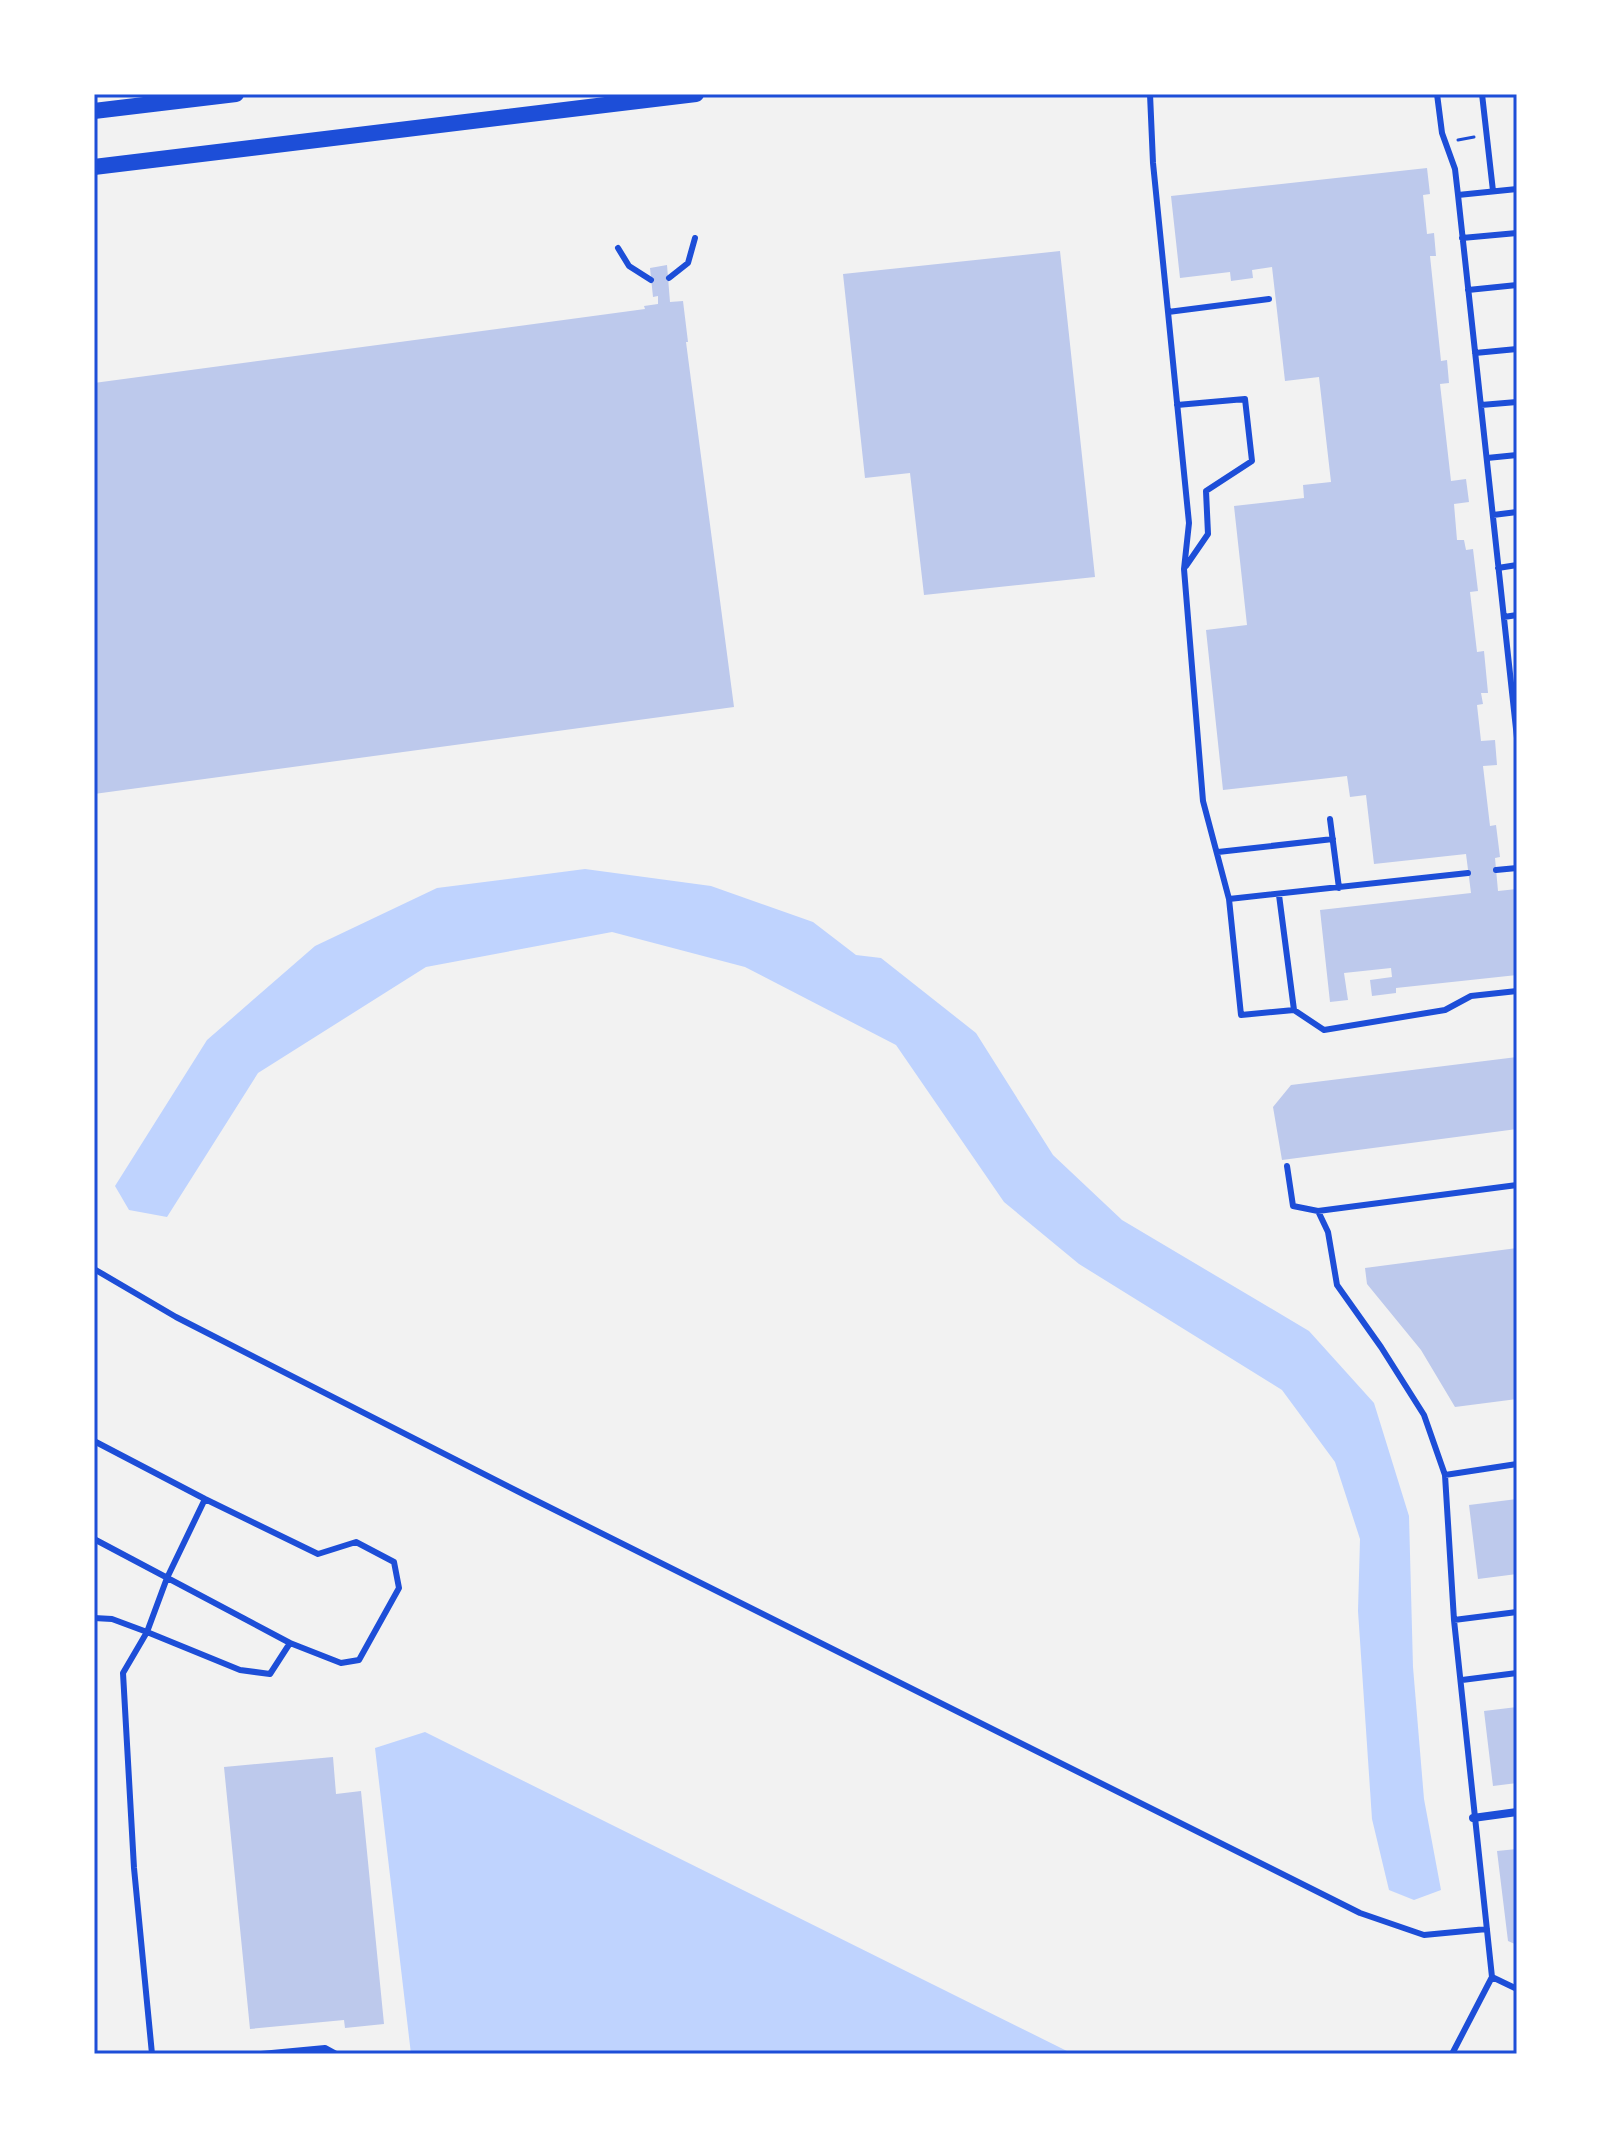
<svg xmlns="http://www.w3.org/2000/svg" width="1611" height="2148" font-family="Figtree,sans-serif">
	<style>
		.water { fill: #bfd3fe }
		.building { fill: #bdc9ec }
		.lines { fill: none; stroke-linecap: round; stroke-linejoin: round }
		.path { stroke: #1d4ed8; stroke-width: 3 }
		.service { stroke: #1d4ed8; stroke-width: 6 }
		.minor { stroke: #1d4ed8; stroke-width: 8 }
		.secondary { stroke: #1d4ed8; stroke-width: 16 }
		.neatline { fill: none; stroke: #1d4ed8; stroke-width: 3 }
	</style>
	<rect width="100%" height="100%" fill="#f2f2f2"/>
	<path class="water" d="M 585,869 L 711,886 L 813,922 L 856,955 L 881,958 L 976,1033 L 1053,1155 L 1122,1220 L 1309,1331 L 1374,1403 L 1409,1516 L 1413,1667 L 1424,1799 L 1441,1890 L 1414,1900 L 1389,1890 L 1372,1819 L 1358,1611 L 1360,1539 L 1335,1462 L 1282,1390 L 1079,1264 L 1004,1202 L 896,1045 L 745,967 L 612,932 L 426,967 L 258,1073 L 167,1217 L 129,1210 L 115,1186 L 207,1040 L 315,946 L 437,888 Z
		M 425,1732 L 1073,2054 L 411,2054 L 375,1748 Z"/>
	<path class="building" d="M 1427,168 L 1430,194 L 1423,195 L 1427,234 L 1434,233 L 1436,256 L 1430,256 L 1441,361 L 1447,360 L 1449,383 L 1440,384 L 1451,481 L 1466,479 L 1469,502 L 1454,504 L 1457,540 L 1464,540 L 1466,550 L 1473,549 L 1478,591 L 1470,592 L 1477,652 L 1484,651 L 1488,693 L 1481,693 L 1483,704 L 1477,705 L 1481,741 L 1495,740 L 1497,765 L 1483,766 L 1490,826 L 1496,825 L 1500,857 L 1495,858 L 1498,891 L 1517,889 L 1517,975 L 1396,988 L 1396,993 L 1372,996 L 1370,980 L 1392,977 L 1391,968 L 1344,973 L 1348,1000 L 1330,1002 L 1320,910 L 1471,893 L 1466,854 L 1374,864 L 1366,795 L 1350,797 L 1347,776 L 1223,790 L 1206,630 L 1247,625 L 1234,506 L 1304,498 L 1303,485 L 1331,482 L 1319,377 L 1285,381 L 1272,267 L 1252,270 L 1253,278 L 1231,281 L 1230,272 L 1180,278 L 1171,196 Z
		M 1060,251 L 1095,577 L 924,595 L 910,473 L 865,478 L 843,274 Z
		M 667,265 L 670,302 L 683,301 L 688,342 L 686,342 L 734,707 L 94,794 L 94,383 L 645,309 L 644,306 L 658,304 L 658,296 L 653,297 L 650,268 Z
		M 1517,1057 L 1517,1129 L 1282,1160 L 1273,1107 L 1291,1085 Z
		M 1517,1248 L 1517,1399 L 1455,1407 L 1421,1350 L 1367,1284 L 1365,1268 Z
		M 1517,1499 L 1517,1574 L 1478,1579 L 1469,1505 Z
		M 1517,1707 L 1517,1783 L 1493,1786 L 1484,1711 Z
		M 333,1757 L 336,1794 L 361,1791 L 384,2024 L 345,2028 L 344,2020 L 250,2029 L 224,1767 Z
		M 1517,1849 L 1517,1945 L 1508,1941 L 1497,1851 Z"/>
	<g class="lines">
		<path class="path" d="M 1458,140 L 1474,137"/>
		<path class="service" d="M 1150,94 L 1153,163 L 1168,312 L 1269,299
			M 1437,94 L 1442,133 L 1455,169 L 1458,195 L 1517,738
			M 1482,94 L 1493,191
			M 1458,195 L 1517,189
			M 1462,238 L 1517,233
			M 618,248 L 629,266 L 651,280
			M 669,278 L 688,263 L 695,238
			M 1468,290 L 1517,285
			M 1168,312 L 1189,523 L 1184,569 L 1203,801 L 1229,899 L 1241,1015 L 1294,1010 L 1324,1030 L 1445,1010 L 1471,996 L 1517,991
			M 1475,353 L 1517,349
			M 1177,405 L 1245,399 L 1252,461 L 1206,491 L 1208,534 L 1186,566
			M 1481,405 L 1517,402
			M 1487,458 L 1517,455
			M 1493,515 L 1517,512
			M 1498,568 L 1517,565
			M 1504,617 L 1517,615
			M 1330,819 L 1339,888
			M 1218,852 L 1333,839
			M 1496,870 L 1517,868
			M 1279,895 L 1294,1010
			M 1229,899 L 1468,873
			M 1287,1166 L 1293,1206 L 1318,1211 L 1517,1185
			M 1318,1211 L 1328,1232 L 1337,1285 L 1381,1347 L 1424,1415 L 1445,1475 L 1454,1620 L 1492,1977 L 1517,1989
			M 94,1269 L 176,1317 L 527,1496 L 1360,1913 L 1424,1935 L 1487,1929
			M 94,1441 L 205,1499 L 318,1554 L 356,1542 L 394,1562 L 399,1588 L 359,1660 L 341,1663 L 290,1643 L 270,1674 L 240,1670 L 147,1632 L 167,1578 L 205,1499
			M 1445,1475 L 1517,1464
			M 94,1539 L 290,1643
			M 94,1618 L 112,1619 L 147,1632 L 123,1673 L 134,1868 L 152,2054
			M 1454,1620 L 1517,1612
			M 1462,1680 L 1517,1673
			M 261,2054 L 325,2048 L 336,2054
			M 1452,2054 L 1492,1977"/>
		<path class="minor" d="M 1473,1818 L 1517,1812"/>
		<path class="secondary" d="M 94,111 L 236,94
			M 94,167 L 696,94"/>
	</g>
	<rect width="1611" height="2148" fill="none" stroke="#ffffff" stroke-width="192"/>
	<rect x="96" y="96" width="1419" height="1956" class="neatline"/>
</svg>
